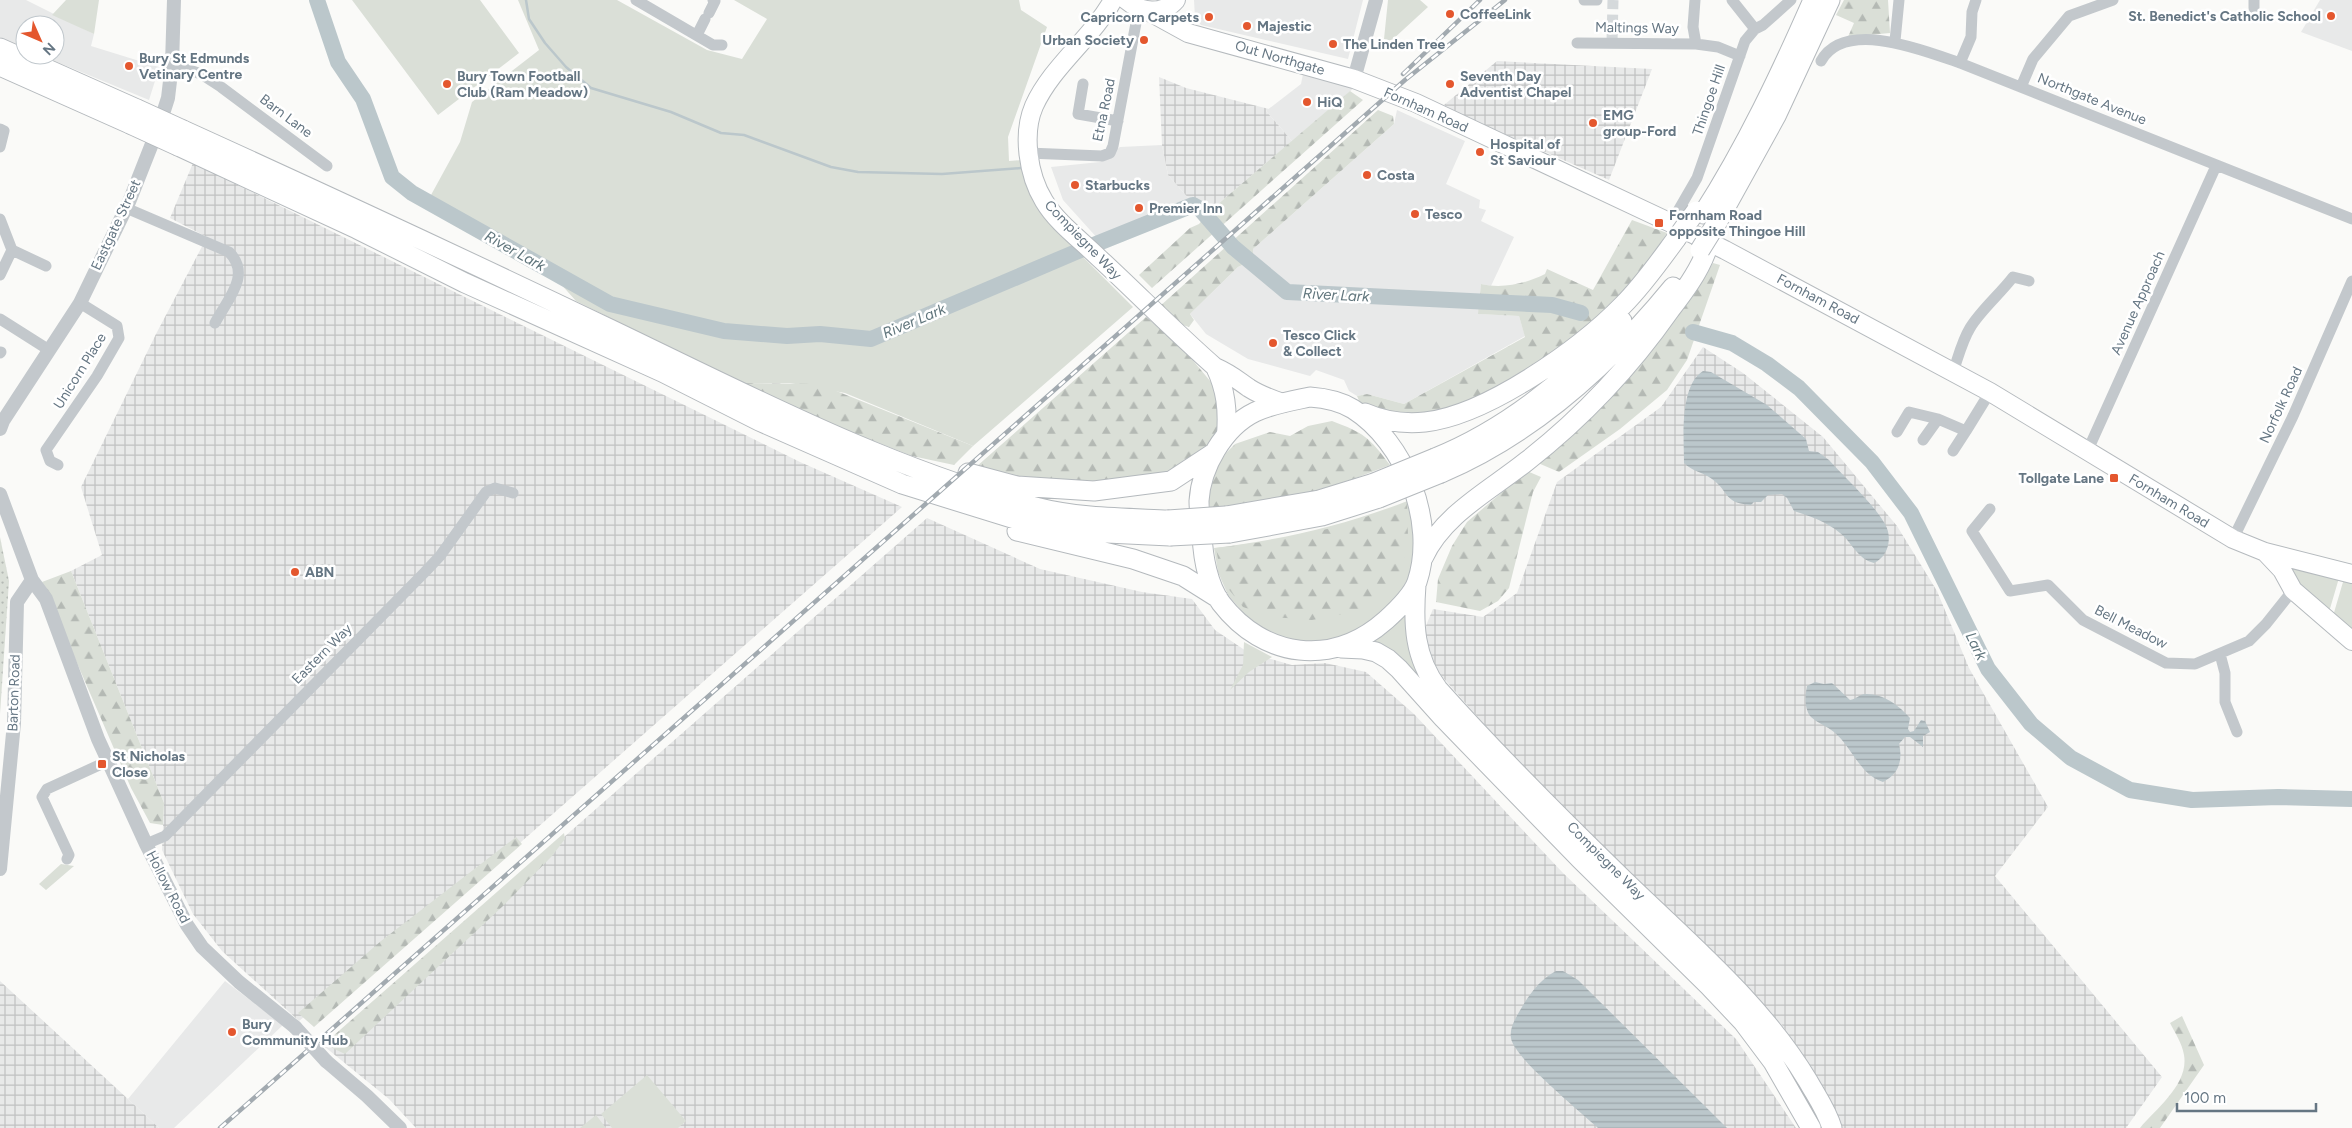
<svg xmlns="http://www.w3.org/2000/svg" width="2352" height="1128" font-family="Figtree,sans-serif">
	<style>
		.built { fill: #e8e9e9 }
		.industrial { fill: url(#industrial-grid) }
		.green { fill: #dadfd7 }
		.forest { fill: url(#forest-firs) }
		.park { fill: url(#park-dots) }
		.water { fill: url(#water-rules) }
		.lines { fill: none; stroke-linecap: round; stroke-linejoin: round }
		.stream { stroke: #bbc7cb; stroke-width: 2.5 }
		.river { stroke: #bbc7cb; stroke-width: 16 }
		.minor-tunnel { stroke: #d5d9db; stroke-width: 11; stroke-dasharray: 11 5.5; stroke-linecap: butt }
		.primary-casing { stroke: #b5babe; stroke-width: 20 }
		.trunk-casing { stroke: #b4b9bd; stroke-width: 21 }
		.minor { stroke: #c3c8cc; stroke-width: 11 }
		.tertiary { stroke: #c3c8cc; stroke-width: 14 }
		.primary { stroke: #fff; stroke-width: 18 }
		.trunk { stroke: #fff; stroke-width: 19 }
		.rail-casing { stroke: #a2aab0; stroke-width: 4.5 }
		.rail { stroke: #fff; stroke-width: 2.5; stroke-dasharray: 8; stroke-linecap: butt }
		.trunk-bridge-casing { stroke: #b4b9bd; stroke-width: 21; stroke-linecap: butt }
		.tertiary-bridge { stroke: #c3c8cc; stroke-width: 14 }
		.trunk-bridge { stroke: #fff; stroke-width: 19 }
		.poi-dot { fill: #e4572e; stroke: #fff; stroke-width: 2 }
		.labels { text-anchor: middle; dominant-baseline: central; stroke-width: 5; stroke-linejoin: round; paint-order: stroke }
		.poi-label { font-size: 14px; font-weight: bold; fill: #657683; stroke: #fff; text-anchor: start }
		.street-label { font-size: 14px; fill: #657683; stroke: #fff }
		.water-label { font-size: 15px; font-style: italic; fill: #60757c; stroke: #fff }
	</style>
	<defs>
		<pattern id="industrial-grid" width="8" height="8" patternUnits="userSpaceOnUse" patternTransform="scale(1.25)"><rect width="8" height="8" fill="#e8e9e9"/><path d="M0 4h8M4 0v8" fill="none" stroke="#c0c1c2"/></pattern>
		<pattern id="forest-firs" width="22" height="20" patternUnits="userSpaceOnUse" patternTransform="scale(1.25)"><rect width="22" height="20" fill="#dadfd7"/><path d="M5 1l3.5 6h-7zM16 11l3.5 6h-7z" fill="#b4b9b4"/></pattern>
		<pattern id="park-dots" width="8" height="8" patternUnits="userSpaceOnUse" patternTransform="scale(1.25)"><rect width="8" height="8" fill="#dadfd7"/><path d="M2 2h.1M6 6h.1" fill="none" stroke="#b4b9b4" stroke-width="1.8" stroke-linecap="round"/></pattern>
		<pattern id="water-rules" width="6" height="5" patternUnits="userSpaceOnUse" patternTransform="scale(1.25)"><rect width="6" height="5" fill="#bbc7cb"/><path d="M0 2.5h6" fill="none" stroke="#9ca6aa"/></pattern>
	</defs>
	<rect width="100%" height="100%" fill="#fafaf8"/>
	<path class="built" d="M 0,0 L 26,0 L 94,34 L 91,46 L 162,68 L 158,79 L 155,81 L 149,100 L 40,55 L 55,55 L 55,25 L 25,25 L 25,49 L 0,37 Z
		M 1194,0 L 1363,0 L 1348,59 L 1201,25 L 1195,18 Z
		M 2320,0 L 2352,0 L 2352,51 L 2301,32 Z
		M 1303,74 L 1355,87 L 1292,141 L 1266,111 L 1301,84 Z
		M 1397,110 L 1465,141 L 1446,184 L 1480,200 L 1479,208 L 1486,210 L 1481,221 L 1514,237 L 1491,286 L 1481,284 L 1479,314 L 1519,316 L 1525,336 L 1404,404 L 1367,394 L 1357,396 L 1349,391 L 1344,380 L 1316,370 L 1310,376 L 1248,359 L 1206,334 L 1190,314 L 1238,267 L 1253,260 L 1253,249 L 1394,124 Z
		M 1162,145 L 1168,175 L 1191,201 L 1099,240 L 1063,200 L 1051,167 L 1100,162 L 1120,147 Z
		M 225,981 L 283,1025 L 174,1128 L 159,1128 L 128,1099 Z"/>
	<path class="industrial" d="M 1497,61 L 1652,69 L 1609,180 L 1479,123 L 1444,105 Z
		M 1159,77 L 1186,88 L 1269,109 L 1266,111 L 1292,141 L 1210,211 L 1204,204 L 1191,201 L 1168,175 L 1162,145 Z
		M 193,163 L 800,462 L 902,507 L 521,842 L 299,1021 L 222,951 L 193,914 L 162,850 L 164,803 L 71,571 L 102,555 L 81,487 L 156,334 L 207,237 L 170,218 Z
		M 1703,347 L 1743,373 L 1823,437 L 1897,526 L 1937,591 L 1969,668 L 2048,807 L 1995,876 L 2162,1077 L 2126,1128 L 1837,1128 L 1818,1080 L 1782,1025 L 1514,758 L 1438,672 L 1422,635 L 1433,609 L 1483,617 L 1517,593 L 1557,482 L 1661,407 Z
		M 927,518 L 1040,569 L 1142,592 L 1192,599 L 1215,630 L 1249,653 L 1292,665 L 1325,663 L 1366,672 L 1414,714 L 1563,873 L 1736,1039 L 1796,1128 L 416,1128 L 389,1099 L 325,1047 Z
		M 0,981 L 128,1099 L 159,1128 L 0,1128 Z"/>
	<path class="green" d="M 66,0 L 99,0 L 94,34 L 52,15 Z
		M 352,0 L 480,0 L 519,53 L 438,115 Z
		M 518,0 L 617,0 L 707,50 L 742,59 L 767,19 L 734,0 L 1019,0 L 1021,10 L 1047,27 L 1008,137 L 1009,161 L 1023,160 L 1039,204 L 1070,244 L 1133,307 L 973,446 L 845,393 L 790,383 L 741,383 L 576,301 L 559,282 L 425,206 L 460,142 L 472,102 L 539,50 Z
		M 1388,0 L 1420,0 L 1428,7 L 1391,41 L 1384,39 Z
		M 1410,500 L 1414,511 L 1416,569 L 1394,610 L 1333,644 L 1284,640 L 1252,623 L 1228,595 L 1218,572 L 1214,548 C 1282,540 1346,525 1410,500 Z
		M 2295,566 L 2339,578 L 2329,612 L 2300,588 L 2291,572 Z
		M 2348,580 L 2352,581 L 2352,632 L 2333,616 L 2343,582 Z
		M 1409,607 L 1434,699 L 1367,647 L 1388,631 Z
		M 1244,642 L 1272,657 L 1249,672 L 1230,690 L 1243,665 Z
		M 61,864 L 74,866 L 46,890 L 39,884 Z
		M 647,1075 L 686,1121 L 678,1128 L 612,1128 L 601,1114 Z
		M 596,1115 L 606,1128 L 580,1128 Z"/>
	<path class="forest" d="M 1844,0 L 1888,0 L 1890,33 L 1848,37 L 1854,23 L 1836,15 Z
		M 1350,91 L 1363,100 L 1152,288 L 1139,275 L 1190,228 L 1199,224 L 1210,211 Z
		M 1378,110 L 1393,116 L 1394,124 L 1253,249 L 1253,260 L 1238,267 L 1190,314 L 1194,320 L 1189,327 L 1173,322 L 1159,307 Z
		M 1632,220 L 1667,233 L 1649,263 L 1585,333 L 1497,391 L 1418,419 L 1361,405 L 1357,396 L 1367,394 L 1404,404 L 1525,337 L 1519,316 L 1478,314 L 1481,284 C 1502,289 1525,284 1545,274 L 1547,269 L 1593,290 Z
		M 1713,263 L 1720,265 L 1687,360 L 1667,390 L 1620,429 L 1559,472 L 1538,463 L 1674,318 Z
		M 1146,317 L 1180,345 L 1221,394 L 1220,431 L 1205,450 L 1165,476 L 1090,485 L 1013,479 L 976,467 Z
		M 741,383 L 819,384 L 973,446 L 954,465 L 912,456 L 843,429 Z
		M 1332,421 C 1364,433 1369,437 1390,465 L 1319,492 L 1250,504 L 1210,508 L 1208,498 L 1215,469 L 1226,453 L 1235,444 L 1270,432 L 1290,436 L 1308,426 Z
		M 1527,471 L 1541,477 L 1533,492 L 1509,588 L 1498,601 L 1480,611 L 1436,602 L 1438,579 L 1452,546 L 1467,522 Z
		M 1407,503 L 1408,537 L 1402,569 L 1390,591 L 1353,612 L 1312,620 L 1273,617 L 1243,607 L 1222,581 L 1216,548 L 1278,540 L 1336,527 Z
		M 71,571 L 164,803 L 163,825 L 150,823 L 131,788 L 42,582 Z
		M 564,833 L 565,839 L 552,856 L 503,906 L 345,1054 L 324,1044 Z
		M 516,837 L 522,844 L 314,1027 L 298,1013 L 381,941 Z
		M 2182,1016 L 2204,1065 L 2160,1128 L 2140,1128 C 2157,1108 2189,1084 2184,1055 C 2182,1043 2175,1033 2170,1023 Z"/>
	<path class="park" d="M 0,537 L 9,581 L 0,714 Z"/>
	<path class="water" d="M 1703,371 L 1711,372 L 1767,405 L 1806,439 L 1809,451 L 1818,452 L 1829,460 C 1845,478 1874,504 1885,524 C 1893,538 1888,557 1874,563 C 1857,559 1852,542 1840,533 C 1827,522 1810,516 1794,511 L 1787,498 L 1782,494 L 1768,495 L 1761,502 L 1754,502 L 1751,505 C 1723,503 1730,492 1712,479 C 1703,472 1693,472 1684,463 C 1684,439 1679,386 1703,371 Z
		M 1815,682 L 1824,684 L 1832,683 L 1850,700 C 1856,699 1860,694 1865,694 C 1882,693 1899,705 1910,718 L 1908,729 L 1910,732 L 1914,731 L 1921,720 L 1925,721 L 1930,732 L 1923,736 L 1923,747 L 1910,737 L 1905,737 L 1899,744 C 1903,760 1899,774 1883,782 C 1860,775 1852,747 1834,732 C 1827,726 1817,723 1811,717 C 1804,709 1805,696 1807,686 Z
		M 1556,971 L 1563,971 L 1578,980 L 1727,1128 L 1598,1128 C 1581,1112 1513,1057 1511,1038 C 1509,1027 1517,1016 1522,1007 C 1530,993 1542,978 1556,971 Z"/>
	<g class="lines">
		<path class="stream" d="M 526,0 L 529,19 L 545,43 L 566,67 L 591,88 L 671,112 L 721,133 L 744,135 L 831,167 L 858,172 L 942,174 L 1021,168"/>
		<path class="river" d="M 317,0 L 338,62 L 363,99 L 392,177 L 412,193 L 610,304 L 724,331 L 787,336 L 820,334 L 871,339 L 1076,252 L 1193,205 L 1200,209 L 1233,247 L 1287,292 L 1552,305 L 1581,313
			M 1693,332 L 1732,343 L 1767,364 L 1799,388 L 1872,462 L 1911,513 L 1988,669 L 2031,724 L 2071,758 L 2130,790 L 2192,800 L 2278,797 L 2352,799"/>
		<path class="minor-tunnel" d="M 1612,42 L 1613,0"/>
		<defs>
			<path id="primary" d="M 1113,0 C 1092,38 1052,66 1034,106 C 1022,134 1028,175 1044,201 C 1057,223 1081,240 1099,258 C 1138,294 1175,332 1215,367 C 1231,374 1236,379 1249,388 C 1260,395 1271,399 1283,403
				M 1126,0 C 1141,13 1163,15 1176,0
				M 1148,11 L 1188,33 L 1354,79 L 1416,103 L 1671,223 L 1725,250 L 1990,392 L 2233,539 L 2265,552 L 2352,574
				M 1215,367 C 1226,390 1228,410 1226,435
				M 2265,552 L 2282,570 L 2293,590 L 2352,641"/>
			<path id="trunk" d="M 0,48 L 137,109
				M 0,66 L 130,124
				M 183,130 C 326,195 468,261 610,329 C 748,395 886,468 1035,507 C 1077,518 1124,518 1168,520
				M 178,146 L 357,229 L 465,283 L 662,372 L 759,421 L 902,484 L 1018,520 L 1107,533 L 1170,536
				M 1703,214 C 1746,147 1781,73 1813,0
				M 1718,221 L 1776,116 L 1830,0
				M 1310,397 C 1324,398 1340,401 1353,409 C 1405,442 1437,522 1417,582 C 1412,596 1397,610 1386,620 C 1333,667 1264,659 1221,603 C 1208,585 1203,557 1202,535 C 1201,524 1199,512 1199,501 C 1201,467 1224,427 1255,412 C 1272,404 1291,401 1310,397 Z
				M 1365,413 C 1383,421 1404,424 1425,422 C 1487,415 1580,349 1623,305 C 1643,285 1659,262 1676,239
				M 1435,458 C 1507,429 1569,378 1622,321
				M 968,473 L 1017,486 L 1094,491 L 1171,481 L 1212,454
				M 1441,473 C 1533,434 1610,364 1673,287
				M 1226,516 L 1319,500 L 1374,483
				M 1017,531 L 1133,559 L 1183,576 L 1218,598
				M 1230,533 L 1322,516 L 1379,498
				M 1423,558 C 1443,514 1491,490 1527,461 C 1582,418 1630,367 1670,310 C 1684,292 1698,273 1706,252
				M 1416,585 C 1413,624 1414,657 1438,689 C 1497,755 1561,819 1625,881 C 1690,944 1761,1003 1808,1081 C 1817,1097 1827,1111 1832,1128
				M 1341,648 L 1363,649 L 1376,652 L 1388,659 L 1399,669 L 1443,718 L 1579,858 L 1709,986 L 1743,1022 L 1773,1062 L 1811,1128"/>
		</defs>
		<use href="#primary" class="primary-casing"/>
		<use href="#trunk" class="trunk-casing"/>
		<path class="minor" d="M 636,0 L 713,45 L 722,45
			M 1584,0 L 1597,0
			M 1695,0 L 1693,27 L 1696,44
			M 1732,0 L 1755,29
			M 2254,0 L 2254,8
			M 709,13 L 715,1 L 713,0
			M 697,35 L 705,19
			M 1895,41 L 1899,0
			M 1577,43 L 1696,44 L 1718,47 L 1740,56
			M 1821,61 C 1845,18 1925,51 1960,63 L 2352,219
			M 1960,63 L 1971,37 L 1972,12 L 1976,0
			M 172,64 L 201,74 L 221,87 L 327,166
			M 1083,84 L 1078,114 L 1118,121
			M 2021,87 L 2033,59 L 2069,16 L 2113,0
			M 0,129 L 4,131 L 0,147
			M 1028,153 L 1102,156 L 1110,153 L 1113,146 L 1136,23
			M 126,208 L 229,252 C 252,275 227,300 215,323
			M 0,219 L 12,250 L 0,275
			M 1671,223 L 1697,178 L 1745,41 L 1755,29 L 1763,25 L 1791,0
			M 12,250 L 46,266
			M 0,319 L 49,350
			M 0,353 L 1,352
			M 1953,372 C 1958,358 1962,341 1970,328 C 1980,311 2000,294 2013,277 L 2029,281
			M 1897,432 L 1909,412 L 1938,419 L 1966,431 L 1990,392
			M 1923,440 L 1938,419
			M 1953,451 L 1966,431
			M 2087,452 L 2216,166
			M 58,465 L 50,461 L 46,450 L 97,376 L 119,338 L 117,326 L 80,303
			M 1990,509 L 1972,531 L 2010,591 L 2048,585 L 2083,620 L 2166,663 L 2195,664 L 2249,641 L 2266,624 L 2293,590
			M 2233,539 L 2293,416 L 2352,281
			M 2220,654 L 2225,673 L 2225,702 L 2237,732
			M 146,844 L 165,836 L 425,572 L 440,556 L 486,492 L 495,488 L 513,493
			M 67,859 L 69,855 L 42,797 L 47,789 L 108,761"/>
		<path class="tertiary" d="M 1354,79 L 1376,0
			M 0,429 L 3,421 L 80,303 L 129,202 L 159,126 L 168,98 L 172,64 L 174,0
			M 0,494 L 32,580 L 46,599 L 98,739 L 146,844 L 187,925 L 202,947 L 239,982 L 295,1027
			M 0,869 L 14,723 L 17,602 L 32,580
			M 326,1061 L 367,1096 L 400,1128"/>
		<use href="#primary" class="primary"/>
		<use href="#trunk" class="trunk"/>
		<defs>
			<path id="rail" d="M 1403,74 L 1480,0
				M 220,1128 L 1405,80 L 1505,0"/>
		</defs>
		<use href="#rail" class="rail-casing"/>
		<use href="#rail" class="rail"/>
		<defs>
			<path id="trunk-bridge" d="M 137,109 L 183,130
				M 130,124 L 178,146
				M 1676,239 L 1696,211
				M 1700,250 L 1718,221
				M 1374,483 L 1435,458
				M 1379,498 L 1441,473
				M 1168,520 L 1226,516
				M 1170,536 L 1230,533"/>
		</defs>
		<use href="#trunk-bridge" class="trunk-bridge-casing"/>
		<path class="tertiary-bridge" d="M 295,1027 L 326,1061"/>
		<use href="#trunk-bridge" class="trunk-bridge"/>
	</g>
	<g class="poi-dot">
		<circle cx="1450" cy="14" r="5"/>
		<circle cx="2331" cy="16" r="5"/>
		<circle cx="1209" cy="17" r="5"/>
		<circle cx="1247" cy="26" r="5"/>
		<circle cx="1144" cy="40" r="5"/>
		<circle cx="1333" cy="44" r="5"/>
		<circle cx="129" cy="66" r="5"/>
		<circle cx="447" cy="84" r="5"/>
		<circle cx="1450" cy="84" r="5"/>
		<circle cx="1307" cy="102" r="5"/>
		<circle cx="1593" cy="123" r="5"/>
		<circle cx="1480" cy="152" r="5"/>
		<circle cx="1367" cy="175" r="5"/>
		<circle cx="1075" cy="185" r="5"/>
		<circle cx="1139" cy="208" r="5"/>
		<circle cx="1415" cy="214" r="5"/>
		<rect x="1654" y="218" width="10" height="10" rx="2.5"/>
		<circle cx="1273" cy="343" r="5"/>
		<rect x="2109" y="473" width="10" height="10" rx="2.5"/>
		<circle cx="295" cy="572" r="5"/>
		<rect x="97" y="759" width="10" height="10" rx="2.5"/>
		<circle cx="232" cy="1032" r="5"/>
	</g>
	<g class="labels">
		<g class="poi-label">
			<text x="1460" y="14">CoffeeLink</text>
			<text x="2321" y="16" text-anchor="end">St. Benedict's Catholic School</text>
			<text x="1199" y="17" text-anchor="end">Capricorn Carpets</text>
			<text x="1257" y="26">Majestic</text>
			<text x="1134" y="40" text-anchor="end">Urban Society</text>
			<text x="1343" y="44">The Linden Tree</text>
			<text x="139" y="58">Bury St Edmunds<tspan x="139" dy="16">Vetinary Centre</tspan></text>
			<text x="457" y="76">Bury Town Football<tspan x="457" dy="16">Club (Ram Meadow)</tspan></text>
			<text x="1460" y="76">Seventh Day<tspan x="1460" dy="16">Adventist Chapel</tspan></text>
			<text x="1317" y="102">HiQ</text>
			<text x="1603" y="115">EMG<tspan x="1603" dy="16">group-Ford</tspan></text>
			<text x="1490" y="144">Hospital of<tspan x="1490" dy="16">St Saviour</tspan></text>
			<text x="1377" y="175">Costa</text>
			<text x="1085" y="185">Starbucks</text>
			<text x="1149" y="208">Premier Inn</text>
			<text x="1425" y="214">Tesco</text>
			<text x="1669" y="215">Fornham Road<tspan x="1669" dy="16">opposite Thingoe Hill</tspan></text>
			<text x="1283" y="335">Tesco Click<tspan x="1283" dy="16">&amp; Collect</tspan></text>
			<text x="2104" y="478" text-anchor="end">Tollgate Lane</text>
			<text x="305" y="572">ABN</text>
			<text x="112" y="756">St Nicholas<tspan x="112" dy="16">Close</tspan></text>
			<text x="242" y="1024">Bury<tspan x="242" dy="16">Community Hub</tspan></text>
		</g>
		<g class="street-label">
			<text transform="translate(1637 28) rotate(1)">Maltings Way</text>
			<text transform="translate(1280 58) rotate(16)">Out Northgate</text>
			<text transform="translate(2092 99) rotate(22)">Northgate Avenue</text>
			<text transform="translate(1709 100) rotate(-71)">Thingoe Hill</text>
			<text transform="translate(1104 110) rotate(-78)">Etna Road</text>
			<text transform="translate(1426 110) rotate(24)">Fornham Road</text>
			<text transform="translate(286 116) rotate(37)">Barn Lane</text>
			<text transform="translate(116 225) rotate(-65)">Eastgate Street</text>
			<text transform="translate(1083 240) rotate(46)">Compiegne Way</text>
			<text transform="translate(1818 299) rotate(28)">Fornham Road</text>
			<text transform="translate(2138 303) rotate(-66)">Avenue Approach</text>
			<text transform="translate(80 371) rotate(-58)">Unicorn Place</text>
			<text transform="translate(2281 405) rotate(-65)">Norfolk Road</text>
			<text transform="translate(2169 501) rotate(31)">Fornham Road</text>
			<text transform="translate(2131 627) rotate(27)">Bell Meadow</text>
			<text transform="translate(322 654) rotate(-45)">Eastern Way</text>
			<text transform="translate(14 693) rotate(-88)">Barton Road</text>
			<text transform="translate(1606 861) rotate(45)">Compiegne Way</text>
			<text transform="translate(168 887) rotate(63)">Hollow Road</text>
		</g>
		<g class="water-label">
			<text transform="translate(515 251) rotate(29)">River Lark</text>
			<text transform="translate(1336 295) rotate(3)">River Lark</text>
			<text transform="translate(914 321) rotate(-23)">River Lark</text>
			<text transform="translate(1976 646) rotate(64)">Lark</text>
		</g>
	</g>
	<g transform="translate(40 40) rotate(135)"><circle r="24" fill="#ffffff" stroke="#c1c8cd"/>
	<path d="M0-4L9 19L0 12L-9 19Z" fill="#e4572e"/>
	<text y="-8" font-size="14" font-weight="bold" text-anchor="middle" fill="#657683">N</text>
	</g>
	<path d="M2177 1103v8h139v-8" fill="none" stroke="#657683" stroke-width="2.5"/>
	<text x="2184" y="1103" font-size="15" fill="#657683" stroke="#ffffff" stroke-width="4" paint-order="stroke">100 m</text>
</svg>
